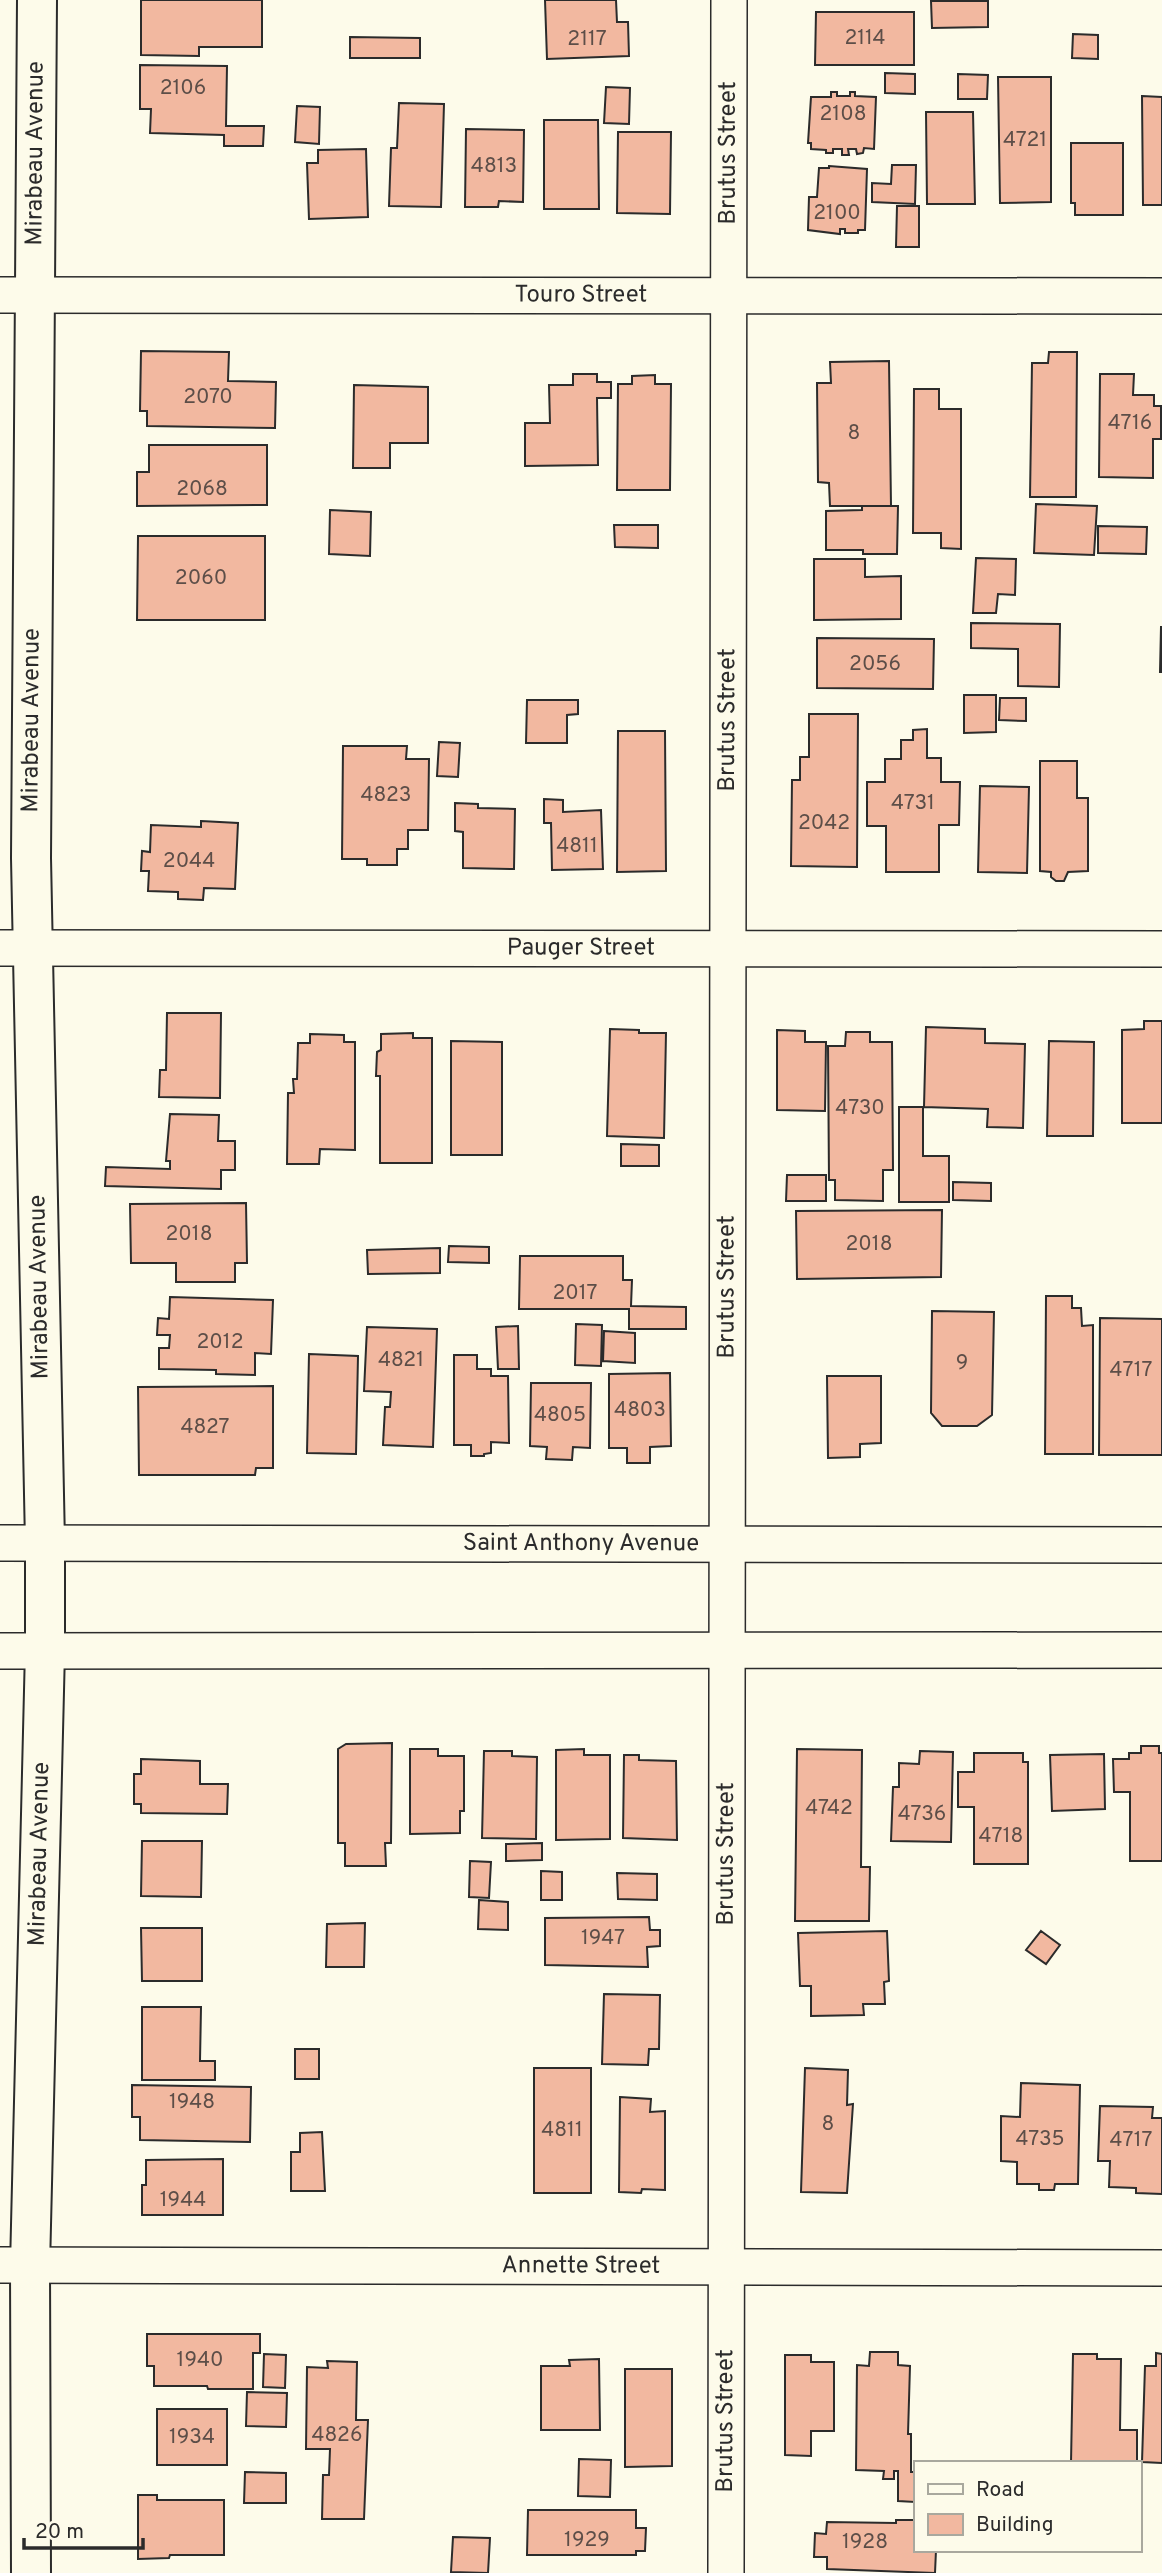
<svg xmlns="http://www.w3.org/2000/svg" width="1162" height="2573" font-family="Overpass,sans-serif">
	<style>
		.building { fill: #f2b8a0; stroke: #2b2b2b; stroke-width: 2 }
		.lines { fill: none; stroke-linecap: round; stroke-linejoin: round }
		.street-casing { stroke: #2b2b2b; stroke-width: 38 }
		.secondary-casing { stroke: #2b2b2b; stroke-width: 42 }
		.street { stroke: #fdfbea; stroke-width: 35 }
		.secondary { stroke: #fdfbea; stroke-width: 38 }
		.labels { text-anchor: middle; dominant-baseline: central; stroke-width: 5; stroke-linejoin: round; paint-order: stroke }
		.number-label { font-size: 21px; fill: #5d4e48 }
		.street-label { font-size: 24px; fill: #2b2b2b; stroke: #fdfbea }
	</style>
	<rect width="100%" height="100%" fill="#fdfbea"/>
	<path class="building" d="M 141,0 L 262,0 L 262,47 L 199,47 L 199,56 L 141,55 Z
		M 545,0 L 616,0 L 617,22 L 628,22 L 629,56 L 547,59 Z
		M 931,1 L 988,1 L 988,27 L 932,28 Z
		M 816,12 L 914,12 L 914,65 L 815,65 Z
		M 1073,34 L 1098,35 L 1098,59 L 1072,58 Z
		M 350,37 L 420,38 L 420,58 L 350,58 Z
		M 140,65 L 227,66 L 226,126 L 264,126 L 263,146 L 224,146 L 224,135 L 150,133 L 151,109 L 140,109 Z
		M 885,73 L 915,74 L 915,94 L 885,93 Z
		M 958,74 L 988,75 L 987,99 L 958,99 Z
		M 998,77 L 1051,77 L 1051,202 L 1000,203 Z
		M 606,87 L 630,88 L 629,124 L 604,123 Z
		M 831,92 L 837,92 L 837,96 L 850,96 L 850,92 L 855,92 L 855,96 L 876,97 L 874,149 L 864,148 L 863,153 L 857,154 L 856,149 L 848,149 L 849,155 L 842,155 L 842,149 L 833,149 L 833,153 L 826,153 L 826,150 L 811,149 L 811,143 L 808,143 L 811,97 L 831,97 Z
		M 1142,96 L 1162,97 L 1162,205 L 1143,205 Z
		M 399,103 L 444,104 L 441,207 L 389,206 L 391,148 L 397,148 Z
		M 297,106 L 320,107 L 319,144 L 295,142 Z
		M 926,112 L 973,112 L 975,204 L 927,204 Z
		M 544,120 L 598,120 L 599,209 L 544,209 Z
		M 466,129 L 524,130 L 523,202 L 499,201 L 498,207 L 465,207 Z
		M 618,132 L 671,132 L 670,214 L 617,213 Z
		M 1071,143 L 1123,143 L 1123,215 L 1075,215 L 1075,203 L 1071,203 Z
		M 366,149 L 368,217 L 309,219 L 307,163 L 318,163 L 318,150 Z
		M 892,165 L 916,165 L 915,204 L 872,202 L 872,183 L 891,184 Z
		M 829,166 L 867,169 L 865,230 L 858,230 L 858,233 L 845,233 L 845,229 L 840,229 L 840,234 L 808,230 L 809,197 L 817,197 L 819,168 L 829,168 Z
		M 897,206 L 919,206 L 919,247 L 896,247 Z
		M 141,351 L 229,352 L 228,381 L 276,382 L 275,428 L 147,426 L 147,411 L 140,411 Z
		M 1049,352 L 1077,352 L 1076,497 L 1030,497 L 1032,363 L 1048,363 Z
		M 889,361 L 891,506 L 830,506 L 829,483 L 818,482 L 817,383 L 831,383 L 830,362 Z
		M 573,374 L 597,374 L 597,382 L 611,382 L 611,398 L 597,398 L 598,465 L 525,466 L 525,423 L 550,423 L 549,385 L 573,385 Z
		M 1100,374 L 1134,374 L 1133,395 L 1154,395 L 1154,406 L 1161,406 L 1161,439 L 1153,439 L 1153,478 L 1099,477 Z
		M 655,375 L 655,384 L 671,384 L 670,490 L 617,490 L 618,384 L 632,384 L 632,376 Z
		M 354,385 L 428,387 L 428,443 L 390,443 L 390,468 L 353,468 Z
		M 914,389 L 939,389 L 939,409 L 961,409 L 961,549 L 941,548 L 941,533 L 913,533 Z
		M 149,445 L 267,445 L 267,505 L 137,506 L 137,472 L 149,472 Z
		M 1036,504 L 1097,506 L 1094,555 L 1034,553 Z
		M 862,506 L 898,506 L 897,554 L 863,554 L 863,550 L 826,550 L 826,511 L 862,510 Z
		M 330,510 L 371,512 L 370,556 L 329,554 Z
		M 614,525 L 658,525 L 658,548 L 615,547 Z
		M 1098,526 L 1147,527 L 1146,554 L 1098,553 Z
		M 138,536 L 265,536 L 265,620 L 137,620 Z
		M 976,558 L 1016,559 L 1015,595 L 998,594 L 996,613 L 973,613 Z
		M 814,559 L 865,559 L 865,577 L 901,576 L 901,619 L 814,620 Z
		M 971,623 L 1060,624 L 1059,687 L 1018,686 L 1018,649 L 971,648 Z
		M 1161,627 L 1162,627 L 1162,672 L 1160,672 Z
		M 817,638 L 934,639 L 933,689 L 817,688 Z
		M 964,695 L 996,695 L 996,732 L 964,733 Z
		M 1000,698 L 1026,698 L 1026,721 L 999,720 Z
		M 527,700 L 578,700 L 578,714 L 567,715 L 567,743 L 526,743 Z
		M 809,714 L 858,714 L 857,867 L 791,866 L 792,780 L 800,780 L 800,757 L 809,757 Z
		M 927,729 L 927,758 L 941,758 L 941,782 L 960,782 L 959,825 L 939,825 L 939,872 L 886,872 L 886,826 L 867,826 L 867,782 L 885,782 L 885,759 L 901,759 L 901,740 L 913,740 L 913,730 Z
		M 618,731 L 665,731 L 666,871 L 617,872 Z
		M 439,742 L 460,743 L 458,777 L 437,776 Z
		M 343,746 L 407,746 L 406,759 L 429,759 L 428,830 L 408,830 L 408,849 L 397,849 L 397,865 L 367,865 L 367,859 L 342,859 Z
		M 1040,761 L 1077,761 L 1077,798 L 1088,798 L 1088,871 L 1068,872 L 1064,881 L 1056,881 L 1051,877 L 1051,872 L 1040,871 Z
		M 980,786 L 1029,787 L 1027,873 L 978,872 Z
		M 544,799 L 563,800 L 563,812 L 601,810 L 603,869 L 552,870 L 551,823 L 544,823 Z
		M 455,803 L 478,804 L 478,808 L 515,809 L 514,869 L 463,868 L 463,832 L 455,831 Z
		M 201,821 L 238,823 L 235,889 L 204,888 L 203,900 L 178,899 L 178,892 L 148,891 L 149,871 L 141,871 L 142,851 L 150,852 L 151,825 L 201,827 Z
		M 167,1013 L 221,1013 L 220,1098 L 159,1097 L 160,1070 L 166,1070 Z
		M 1144,1021 L 1162,1021 L 1162,1123 L 1122,1123 L 1122,1030 L 1144,1029 Z
		M 926,1027 L 985,1029 L 985,1043 L 1025,1044 L 1023,1128 L 987,1127 L 988,1109 L 924,1107 Z
		M 610,1029 L 639,1030 L 639,1033 L 666,1033 L 664,1138 L 607,1136 Z
		M 777,1030 L 805,1031 L 805,1042 L 826,1042 L 825,1111 L 777,1110 Z
		M 846,1032 L 870,1032 L 870,1042 L 892,1042 L 893,1170 L 883,1170 L 883,1201 L 835,1200 L 835,1180 L 829,1180 L 828,1046 L 845,1046 Z
		M 413,1033 L 413,1038 L 432,1038 L 432,1163 L 380,1163 L 380,1076 L 376,1076 L 377,1052 L 381,1050 L 381,1034 Z
		M 310,1034 L 344,1035 L 344,1042 L 355,1042 L 355,1150 L 320,1149 L 319,1164 L 287,1164 L 288,1093 L 294,1093 L 293,1079 L 297,1079 L 298,1043 L 310,1043 Z
		M 451,1041 L 502,1042 L 502,1155 L 451,1155 Z
		M 1049,1041 L 1094,1042 L 1093,1136 L 1047,1136 Z
		M 899,1107 L 923,1107 L 923,1156 L 949,1156 L 949,1202 L 899,1202 Z
		M 170,1114 L 219,1115 L 218,1141 L 235,1141 L 235,1170 L 221,1170 L 221,1189 L 105,1186 L 106,1167 L 170,1169 L 170,1161 L 166,1161 Z
		M 621,1144 L 659,1145 L 659,1166 L 621,1166 Z
		M 787,1175 L 826,1175 L 826,1201 L 786,1201 Z
		M 953,1182 L 991,1183 L 991,1201 L 953,1200 Z
		M 246,1203 L 247,1263 L 235,1263 L 235,1282 L 176,1282 L 176,1263 L 131,1263 L 130,1204 Z
		M 942,1210 L 941,1277 L 797,1279 L 796,1211 Z
		M 449,1246 L 489,1247 L 489,1263 L 448,1262 Z
		M 440,1248 L 440,1273 L 368,1274 L 367,1250 Z
		M 520,1256 L 623,1256 L 623,1280 L 632,1280 L 631,1306 L 686,1307 L 686,1329 L 629,1329 L 629,1309 L 519,1309 Z
		M 1046,1296 L 1072,1296 L 1072,1308 L 1081,1308 L 1082,1326 L 1093,1325 L 1093,1454 L 1045,1454 Z
		M 170,1297 L 273,1300 L 271,1354 L 255,1353 L 255,1375 L 216,1374 L 216,1370 L 159,1369 L 159,1348 L 169,1348 L 170,1335 L 157,1335 L 158,1318 L 169,1319 Z
		M 932,1311 L 994,1312 L 992,1415 L 977,1426 L 942,1426 L 931,1413 Z
		M 1100,1318 L 1162,1319 L 1162,1455 L 1099,1455 Z
		M 576,1324 L 602,1325 L 601,1366 L 575,1365 Z
		M 518,1326 L 519,1369 L 498,1369 L 496,1327 Z
		M 367,1327 L 437,1329 L 433,1447 L 383,1445 L 385,1407 L 390,1407 L 391,1392 L 364,1391 Z
		M 604,1331 L 635,1333 L 635,1363 L 603,1361 Z
		M 309,1354 L 358,1356 L 356,1454 L 307,1453 Z
		M 454,1355 L 477,1355 L 477,1369 L 491,1369 L 491,1376 L 508,1376 L 509,1443 L 491,1442 L 491,1453 L 484,1454 L 484,1456 L 471,1456 L 471,1445 L 454,1445 Z
		M 670,1373 L 671,1446 L 650,1447 L 650,1463 L 627,1463 L 627,1448 L 609,1448 L 609,1374 Z
		M 827,1376 L 881,1376 L 881,1443 L 860,1444 L 860,1457 L 828,1458 Z
		M 531,1383 L 591,1383 L 590,1448 L 573,1447 L 572,1460 L 546,1459 L 547,1447 L 530,1446 Z
		M 273,1386 L 273,1468 L 256,1468 L 255,1475 L 139,1475 L 138,1387 Z
		M 392,1743 L 391,1843 L 385,1843 L 386,1866 L 345,1866 L 345,1843 L 338,1843 L 338,1749 L 346,1744 Z
		M 1141,1746 L 1159,1746 L 1159,1753 L 1162,1753 L 1162,1861 L 1130,1861 L 1130,1792 L 1114,1792 L 1113,1759 L 1129,1759 L 1129,1753 L 1141,1753 Z
		M 410,1749 L 438,1749 L 438,1756 L 464,1756 L 464,1811 L 460,1811 L 460,1833 L 410,1834 Z
		M 584,1749 L 584,1755 L 610,1755 L 610,1839 L 556,1840 L 556,1750 Z
		M 797,1749 L 862,1750 L 861,1867 L 870,1867 L 869,1921 L 795,1921 Z
		M 484,1751 L 512,1751 L 512,1756 L 537,1757 L 536,1839 L 482,1838 Z
		M 920,1751 L 953,1752 L 951,1842 L 891,1841 L 893,1787 L 899,1787 L 899,1763 L 919,1764 Z
		M 974,1753 L 1023,1753 L 1023,1762 L 1028,1762 L 1028,1864 L 974,1864 L 974,1807 L 958,1807 L 958,1772 L 974,1772 Z
		M 1104,1754 L 1105,1809 L 1052,1811 L 1050,1755 Z
		M 624,1755 L 639,1755 L 639,1760 L 676,1761 L 677,1840 L 623,1838 Z
		M 141,1759 L 200,1761 L 200,1784 L 228,1784 L 227,1814 L 141,1813 L 141,1804 L 134,1804 L 134,1774 L 141,1774 Z
		M 142,1841 L 202,1841 L 201,1897 L 141,1896 Z
		M 542,1843 L 542,1860 L 506,1861 L 506,1844 Z
		M 470,1861 L 491,1862 L 489,1898 L 469,1897 Z
		M 541,1871 L 562,1872 L 562,1900 L 541,1900 Z
		M 617,1873 L 657,1874 L 657,1900 L 618,1899 Z
		M 479,1900 L 508,1902 L 508,1930 L 478,1929 Z
		M 649,1917 L 650,1930 L 660,1930 L 660,1946 L 647,1947 L 648,1967 L 545,1965 L 545,1918 Z
		M 365,1923 L 364,1967 L 326,1967 L 327,1924 Z
		M 141,1928 L 202,1928 L 202,1981 L 142,1981 Z
		M 887,1931 L 889,1981 L 884,1982 L 885,2004 L 863,2004 L 864,2015 L 811,2016 L 811,1986 L 800,1986 L 798,1933 Z
		M 1041,1931 L 1060,1945 L 1046,1964 L 1026,1950 Z
		M 604,1994 L 660,1995 L 659,2049 L 649,2049 L 648,2065 L 602,2064 Z
		M 142,2007 L 201,2007 L 200,2061 L 215,2061 L 215,2080 L 142,2080 Z
		M 295,2049 L 319,2049 L 319,2079 L 295,2079 Z
		M 534,2068 L 591,2068 L 591,2193 L 534,2193 Z
		M 805,2068 L 848,2070 L 847,2105 L 853,2104 L 847,2193 L 801,2192 Z
		M 1021,2083 L 1080,2085 L 1078,2184 L 1055,2184 L 1054,2190 L 1039,2190 L 1039,2184 L 1017,2184 L 1017,2162 L 1001,2161 L 1001,2116 L 1020,2117 Z
		M 132,2085 L 251,2087 L 250,2142 L 140,2140 L 140,2117 L 132,2117 Z
		M 620,2097 L 651,2099 L 650,2112 L 665,2111 L 665,2190 L 642,2189 L 641,2193 L 619,2192 Z
		M 1100,2106 L 1153,2107 L 1152,2118 L 1162,2118 L 1162,2194 L 1136,2193 L 1136,2188 L 1109,2187 L 1110,2161 L 1098,2161 Z
		M 322,2132 L 325,2191 L 291,2191 L 291,2152 L 300,2152 L 300,2133 Z
		M 223,2159 L 223,2215 L 142,2215 L 142,2185 L 146,2185 L 146,2160 Z
		M 147,2334 L 260,2334 L 260,2353 L 253,2353 L 253,2389 L 208,2389 L 207,2386 L 154,2386 L 154,2366 L 147,2366 Z
		M 870,2352 L 898,2352 L 898,2365 L 910,2366 L 908,2434 L 911,2434 L 911,2472 L 915,2472 L 915,2502 L 898,2501 L 898,2471 L 894,2471 L 894,2479 L 883,2479 L 884,2471 L 856,2470 L 857,2365 L 869,2366 Z
		M 1156,2353 L 1162,2354 L 1162,2463 L 1142,2462 L 1145,2366 L 1156,2366 Z
		M 264,2354 L 286,2355 L 285,2388 L 263,2387 Z
		M 1073,2354 L 1097,2354 L 1097,2359 L 1121,2359 L 1120,2430 L 1137,2430 L 1137,2463 L 1071,2463 Z
		M 785,2355 L 811,2355 L 811,2362 L 834,2362 L 834,2431 L 811,2431 L 811,2456 L 785,2455 Z
		M 599,2359 L 600,2430 L 541,2430 L 541,2366 L 570,2366 L 569,2360 Z
		M 327,2361 L 357,2362 L 356,2420 L 368,2420 L 364,2519 L 322,2519 L 323,2475 L 329,2475 L 330,2449 L 306,2449 L 307,2367 L 328,2368 Z
		M 625,2369 L 672,2369 L 672,2466 L 625,2467 Z
		M 247,2392 L 287,2393 L 286,2427 L 246,2426 Z
		M 157,2409 L 227,2409 L 227,2465 L 157,2465 Z
		M 579,2459 L 611,2460 L 610,2497 L 578,2496 Z
		M 245,2472 L 286,2473 L 286,2503 L 244,2503 Z
		M 138,2495 L 157,2495 L 157,2500 L 224,2500 L 224,2555 L 170,2555 L 169,2558 L 138,2559 Z
		M 528,2510 L 636,2510 L 636,2528 L 646,2528 L 645,2551 L 636,2551 L 636,2555 L 527,2555 Z
		M 896,2520 L 915,2520 L 915,2550 L 936,2550 L 935,2573 L 827,2569 L 827,2557 L 814,2557 L 815,2533 L 826,2534 L 827,2522 L 896,2523 Z
		M 453,2537 L 490,2538 L 488,2573 L 451,2572 Z"/>
	<g class="lines">
		<defs>
			<g id="street">
				<path id="s1" d="M 0,295 L 1162,296"/>
				<path id="s2" d="M 0,948 L 1162,949"/>
				<path id="s3" d="M 0,1543 L 1162,1545"/>
				<path d="M 0,1651 L 1162,1650"/>
				<path id="s4" d="M 0,2265 L 1162,2268"/>
				<path id="s5" d="M 726,2573 L 729,0"/>
			</g>
			<g id="secondary">
				<path id="s6" d="M 31,2573 L 30,2266 L 45,1650 L 45,1543 L 31,858 L 37,0"/>
			</g>
		</defs>
		<use href="#street" class="street-casing"/>
		<use href="#secondary" class="secondary-casing"/>
		<use href="#street" class="street"/>
		<use href="#secondary" class="secondary"/>
	</g>
	<g class="labels">
		<g class="number-label">
			<text x="865" y="38">2114</text>
			<text x="587" y="39">2117</text>
			<text x="183" y="88">2106</text>
			<text x="843" y="114">2108</text>
			<text x="1025" y="140">4721</text>
			<text x="494" y="166">4813</text>
			<text x="837" y="213">2100</text>
			<text x="208" y="397">2070</text>
			<text x="1130" y="423">4716</text>
			<text x="854" y="433">8</text>
			<text x="202" y="489">2068</text>
			<text x="201" y="578">2060</text>
			<text x="875" y="664">2056</text>
			<text x="386" y="795">4823</text>
			<text x="913" y="803">4731</text>
			<text x="824" y="823">2042</text>
			<text x="577" y="846">4811</text>
			<text x="189" y="861">2044</text>
			<text x="860" y="1108">4730</text>
			<text x="189" y="1234">2018</text>
			<text x="869" y="1244">2018</text>
			<text x="575" y="1293">2017</text>
			<text x="220" y="1342">2012</text>
			<text x="401" y="1360">4821</text>
			<text x="962" y="1363">9</text>
			<text x="1131" y="1370">4717</text>
			<text x="640" y="1410">4803</text>
			<text x="560" y="1415">4805</text>
			<text x="205" y="1427">4827</text>
			<text x="829" y="1808">4742</text>
			<text x="922" y="1814">4736</text>
			<text x="1001" y="1836">4718</text>
			<text x="603" y="1938">1947</text>
			<text x="192" y="2102">1948</text>
			<text x="828" y="2124">8</text>
			<text x="562" y="2130">4811</text>
			<text x="1040" y="2139">4735</text>
			<text x="1131" y="2140">4717</text>
			<text x="183" y="2200">1944</text>
			<text x="200" y="2360">1940</text>
			<text x="337" y="2435">4826</text>
			<text x="192" y="2437">1934</text>
			<text x="587" y="2540">1929</text>
			<text x="865" y="2542">1928</text>
		</g>
		<g class="street-label">
			<text stroke="none"><textPath href="#s6" startOffset="2420">Mirabeau Avenue</textPath></text>
			<text stroke="none"><textPath href="#s5" startOffset="2420">Brutus Street</textPath></text>
			<text stroke="none"><textPath href="#s1" startOffset="581">Touro Street</textPath></text>
			<text stroke="none"><textPath href="#s6" startOffset="1853">Mirabeau Avenue</textPath></text>
			<text stroke="none"><textPath href="#s5" startOffset="1853">Brutus Street</textPath></text>
			<text stroke="none"><textPath href="#s2" startOffset="581">Pauger Street</textPath></text>
			<text transform="translate(40 1287) rotate(-91)">Mirabeau Avenue</text>
			<text stroke="none"><textPath href="#s5" startOffset="1286">Brutus Street</textPath></text>
			<text stroke="none"><textPath href="#s3" startOffset="581">Saint Anthony Avenue</textPath></text>
			<text stroke="none"><textPath href="#s6" startOffset="719">Mirabeau Avenue</textPath></text>
			<text stroke="none"><textPath href="#s5" startOffset="719">Brutus Street</textPath></text>
			<text stroke="none"><textPath href="#s4" startOffset="581">Annette Street</textPath></text>
			<text stroke="none"><textPath href="#s5" startOffset="152">Brutus Street</textPath></text>
		</g>
	</g>
	<rect x="914" y="2461" width="228" height="91" fill="#fdfbea" stroke="#a9a89e" stroke-width="2"/>
	<rect x="928" y="2484" width="35" height="10" fill="#fdfbea" stroke="#a9a89e" stroke-width="2"/>
	<text x="976" y="2496" font-size="21" fill="#2b2b2b">Road</text>
	<rect x="928" y="2514" width="35" height="21" fill="#f2b8a0" stroke="#a9a89e" stroke-width="2"/>
	<text x="976" y="2531" font-size="21" fill="#2b2b2b">Building</text>
	<path d="M24 2538v10h119v-10" fill="none" stroke="#2b2b2b" stroke-width="3.5"/>
	<text x="35" y="2538" font-size="21" fill="#2b2b2b" stroke="#fdfbea" stroke-width="5" paint-order="stroke">20 m</text>
</svg>
